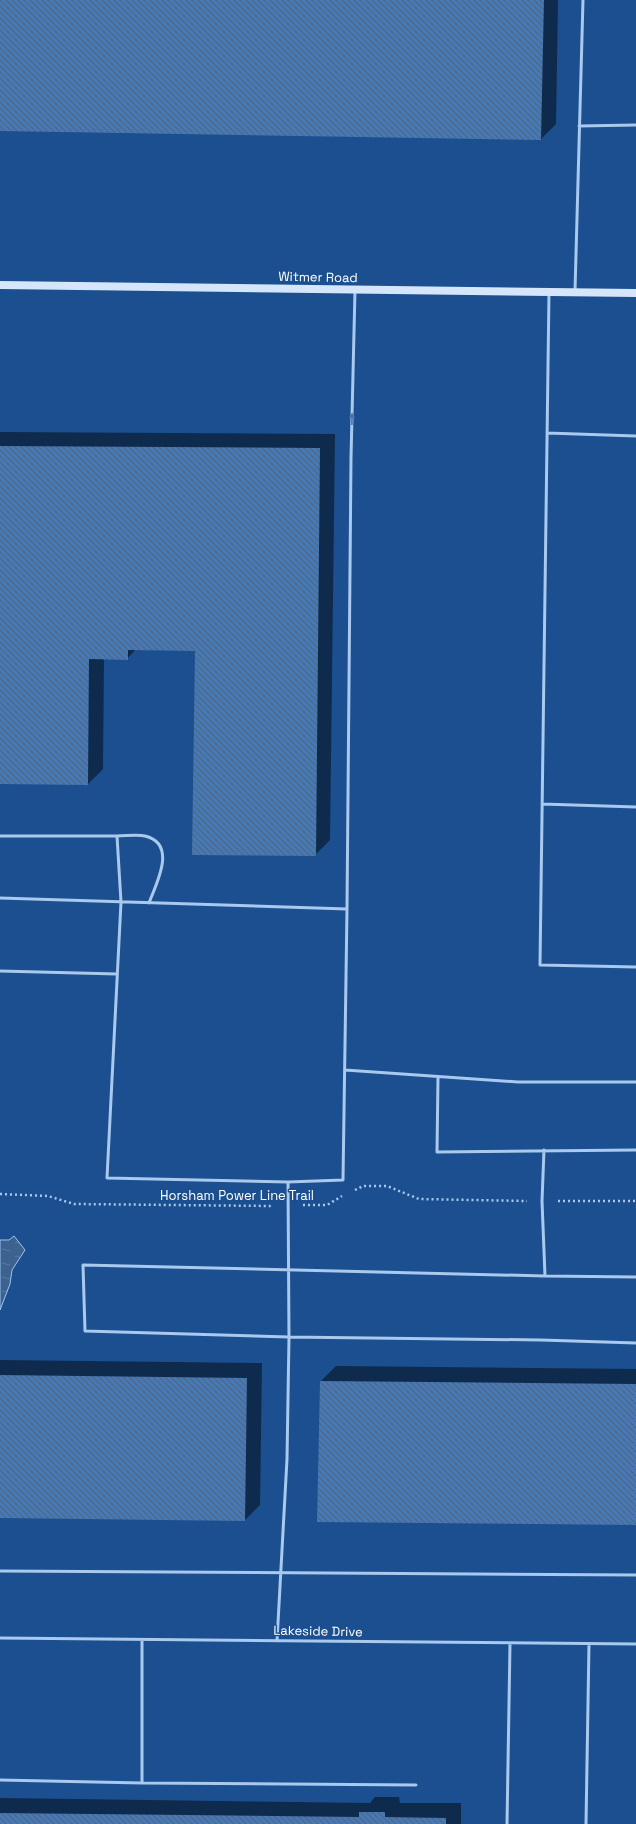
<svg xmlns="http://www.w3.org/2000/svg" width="636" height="1824" font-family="'Space Grotesk',sans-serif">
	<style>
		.water { fill: url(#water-ripples); stroke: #9cc4f0 }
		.shadow { fill: #0007 }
		.building { fill: url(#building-back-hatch) }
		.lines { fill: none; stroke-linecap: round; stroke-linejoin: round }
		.path { stroke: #a9c9ee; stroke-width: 2.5; stroke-dasharray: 2 3; stroke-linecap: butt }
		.lane { stroke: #a9c9ee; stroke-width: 3 }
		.secondary { stroke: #d6e6fa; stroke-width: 8 }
		.oneway { fill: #4674ac }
		.labels { text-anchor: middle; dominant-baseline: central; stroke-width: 3; stroke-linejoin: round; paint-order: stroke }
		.street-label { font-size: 13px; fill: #fff; stroke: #1b4f8f }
	</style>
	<defs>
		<pattern id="water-ripples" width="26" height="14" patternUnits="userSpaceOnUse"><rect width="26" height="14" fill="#3c6290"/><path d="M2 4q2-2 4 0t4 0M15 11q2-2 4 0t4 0" fill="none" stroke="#597aa1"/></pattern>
		<pattern id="building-back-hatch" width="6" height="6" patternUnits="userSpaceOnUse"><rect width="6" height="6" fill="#4478b7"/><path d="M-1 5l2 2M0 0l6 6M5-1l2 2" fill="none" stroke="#486282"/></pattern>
	</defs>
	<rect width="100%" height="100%" fill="#1b4f8f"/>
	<path class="water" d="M 14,1236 L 25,1250 L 12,1270 L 10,1284 L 0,1310 L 0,1240 L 9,1240 Z"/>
	<path class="shadow" d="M 0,0 L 558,0 L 556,124 L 541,139 L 0,130 Z
		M 0,432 L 335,434 L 330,840 L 315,855 L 196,650 L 136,649 L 127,659 L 104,658 L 103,769 L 88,784 L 0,783 Z
		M 0,1360 L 262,1363 L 260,1505 L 245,1520 L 0,1517 Z
		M 336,1366 L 636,1369 L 636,1524 L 318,1521 L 321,1381 Z
		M 375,1797 L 399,1797 L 400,1803 L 461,1803 L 461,1824 L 0,1824 L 0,1798 L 370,1803 Z"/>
	<path class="building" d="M 0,0 L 544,0 L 541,140 L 0,131 Z
		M 0,446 L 320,448 L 316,856 L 192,855 L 195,651 L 128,650 L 128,660 L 89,659 L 88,785 L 0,784 Z
		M 0,1375 L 247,1378 L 245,1521 L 0,1518 Z
		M 320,1381 L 636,1384 L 636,1525 L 317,1522 Z
		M 359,1812 L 385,1812 L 385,1817 L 446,1818 L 446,1824 L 0,1824 L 0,1813 L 359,1817 Z"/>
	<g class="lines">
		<path class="path" d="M 355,1190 L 363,1186 L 387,1186 L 419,1199 L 527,1201
			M 0,1194 L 48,1196 L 74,1204 L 272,1206
			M 558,1201 L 636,1201
			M 303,1205 L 327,1205 L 342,1196"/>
		<path class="lane" d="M 579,126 L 636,125
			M 575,291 L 583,0
			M 549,292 L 540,965 L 636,967
			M 547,433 L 636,436
			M 542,804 L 636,807
			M 0,836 L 117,836 L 121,902 L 107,1178 L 288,1182 L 343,1180 L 347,909 L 0,898
			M 117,836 C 126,836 137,834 145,836 C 178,844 156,884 149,903
			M 347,909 L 351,458 L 355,290
			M 0,971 L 117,974
			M 345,1070 L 518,1082 L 636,1082
			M 438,1077 L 437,1152 L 636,1150
			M 544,1150 L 542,1201 L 545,1276 L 636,1277
			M 288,1182 C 288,1234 289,1285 289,1337 L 85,1331 L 83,1265 L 545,1276
			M 0,1571 L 636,1575
			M 0,1638 L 636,1644
			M 142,1640 L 142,1783 L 416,1785
			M 277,1641 L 287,1459 L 289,1337 L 541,1340 L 636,1343
			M 0,1780 L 142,1783
			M 507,1824 L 510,1644
			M 586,1824 L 589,1644"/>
		<path class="secondary" d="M 0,285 L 636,293"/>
	</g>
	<defs><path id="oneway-solid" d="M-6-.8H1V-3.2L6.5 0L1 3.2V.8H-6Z"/></defs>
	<use class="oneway" href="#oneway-solid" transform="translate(352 419) rotate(-89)"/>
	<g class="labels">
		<g class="street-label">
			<text transform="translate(318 277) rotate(1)">Witmer Road</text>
			<text x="237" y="1195">Horsham Power Line Trail</text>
			<text transform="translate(318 1631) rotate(1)">Lakeside Drive</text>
		</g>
	</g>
</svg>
